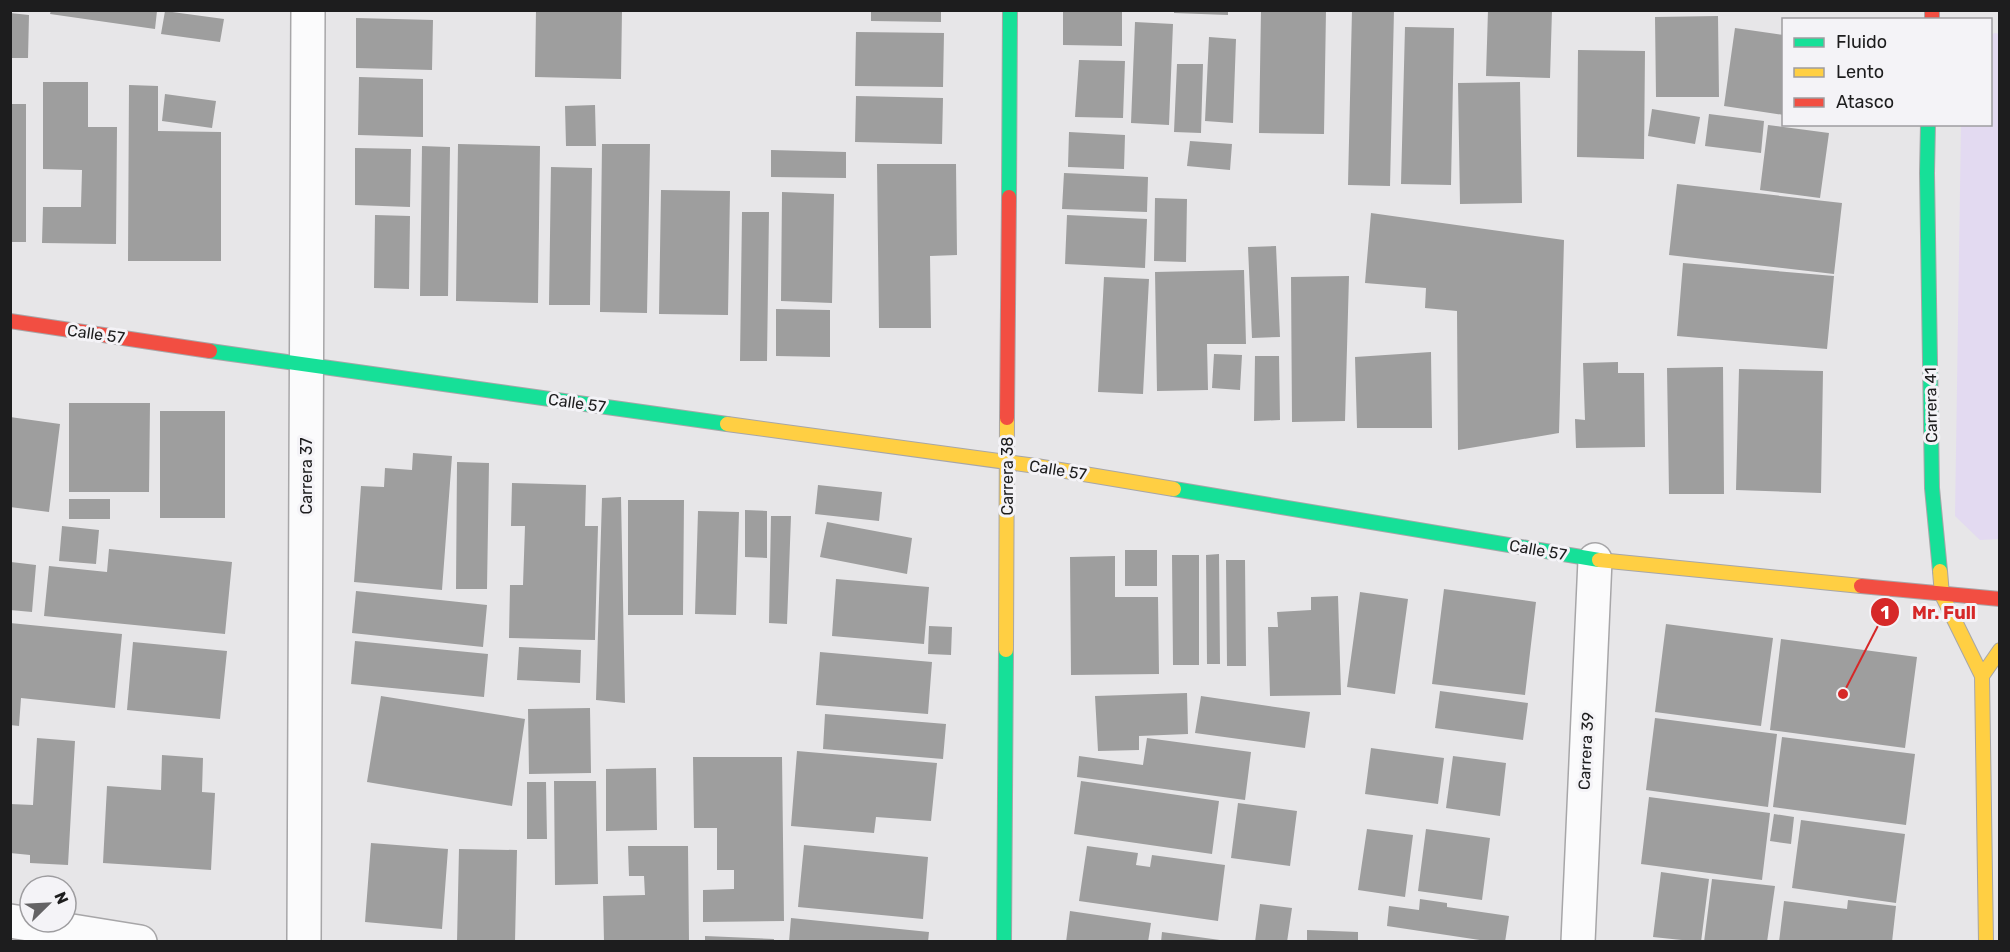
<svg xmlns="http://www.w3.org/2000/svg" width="2010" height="952" font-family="Rubik,sans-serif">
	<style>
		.green { fill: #e3daf1 }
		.building { fill: #9e9e9e }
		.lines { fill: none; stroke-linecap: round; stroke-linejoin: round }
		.street-casing { stroke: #a7a6a8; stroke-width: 36 }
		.fast-casing { stroke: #a7a6a8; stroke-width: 16 }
		.slow-casing { stroke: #a7a6a8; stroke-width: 16 }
		.jam-casing { stroke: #a7a6a8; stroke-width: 16 }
		.street { stroke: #fbfbfc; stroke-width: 33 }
		.fast { stroke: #16e098; stroke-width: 14 }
		.slow { stroke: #ffcf43; stroke-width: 14 }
		.jam { stroke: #f24e42; stroke-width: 14 }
		.labels { text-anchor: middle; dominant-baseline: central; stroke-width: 6; stroke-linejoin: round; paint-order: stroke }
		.street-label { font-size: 16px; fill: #1d1d1e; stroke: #f4f3f7 }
		.leader { fill: none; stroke: #d62828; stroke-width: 2 }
		.callout-dot { fill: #d62828; stroke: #f4f3f7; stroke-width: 2 }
		.mark-label { font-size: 18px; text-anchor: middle; font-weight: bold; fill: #fff }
		.callout-label { font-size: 18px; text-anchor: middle; font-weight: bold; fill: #d62828; stroke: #f4f3f7; stroke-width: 6; stroke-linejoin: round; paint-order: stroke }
	</style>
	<rect width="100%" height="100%" fill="#e7e6e8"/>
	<path class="green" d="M 1995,33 L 2000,34 L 2000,539 L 1980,540 L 1955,516 L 1961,125 L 1990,124 L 1990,35 Z"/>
	<path class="building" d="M 51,10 L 153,10 L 157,11 L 155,29 L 50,14 Z
		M 536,10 L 622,10 L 621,79 L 535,77 Z
		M 871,10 L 941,10 L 941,22 L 871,21 Z
		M 1063,10 L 1122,10 L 1122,46 L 1063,45 Z
		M 1174,10 L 1228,10 L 1228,15 L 1174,13 Z
		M 1261,10 L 1326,10 L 1324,134 L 1259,133 Z
		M 1352,10 L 1394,10 L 1390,186 L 1348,185 Z
		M 1488,10 L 1552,10 L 1550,78 L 1486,76 Z
		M 165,11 L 224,19 L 220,42 L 161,34 Z
		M 10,13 L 29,15 L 28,58 L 10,58 Z
		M 1718,16 L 1719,97 L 1656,97 L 1655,17 Z
		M 356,18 L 433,20 L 432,70 L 356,68 Z
		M 1135,22 L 1173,24 L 1169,125 L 1131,123 Z
		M 1405,27 L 1454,28 L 1451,185 L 1401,184 Z
		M 1735,28 L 1784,35 L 1784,115 L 1724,106 Z
		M 856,32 L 944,33 L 943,87 L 855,86 Z
		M 1209,37 L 1236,39 L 1233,123 L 1205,121 Z
		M 1578,50 L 1645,51 L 1644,159 L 1577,157 Z
		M 1079,60 L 1125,61 L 1123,118 L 1075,117 Z
		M 1177,64 L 1203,64 L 1201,133 L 1174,132 Z
		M 359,77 L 423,79 L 423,137 L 358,135 Z
		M 43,82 L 88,82 L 88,127 L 117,127 L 116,244 L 42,243 L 43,207 L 81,207 L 82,170 L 43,169 Z
		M 1520,82 L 1522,203 L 1460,204 L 1458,83 Z
		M 129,85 L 158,86 L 158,131 L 221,132 L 221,261 L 128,261 Z
		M 165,94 L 216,101 L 212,128 L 162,121 Z
		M 856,96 L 943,98 L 942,144 L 855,142 Z
		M 10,104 L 26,104 L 26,242 L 10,242 Z
		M 595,105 L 596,146 L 566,146 L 565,106 Z
		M 1652,109 L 1700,117 L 1695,144 L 1648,136 Z
		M 1709,114 L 1764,121 L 1761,153 L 1705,146 Z
		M 1768,125 L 1829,133 L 1820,198 L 1760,190 Z
		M 1069,132 L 1125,135 L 1124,169 L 1068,167 Z
		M 1190,141 L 1232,144 L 1230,170 L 1187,166 Z
		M 458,144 L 540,146 L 538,303 L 456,301 Z
		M 602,144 L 650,144 L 647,313 L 600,312 Z
		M 422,146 L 450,147 L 448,296 L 420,296 Z
		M 355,148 L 411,149 L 410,207 L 355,205 Z
		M 771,150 L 846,152 L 846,178 L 771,177 Z
		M 877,164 L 956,164 L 957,255 L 930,256 L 931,328 L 879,328 Z
		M 551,167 L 592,168 L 590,305 L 549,305 Z
		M 1064,173 L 1148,177 L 1147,212 L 1062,209 Z
		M 1677,184 L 1842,203 L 1834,274 L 1669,255 Z
		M 661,190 L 730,191 L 728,315 L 659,314 Z
		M 782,192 L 834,194 L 832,303 L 781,301 Z
		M 1155,198 L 1187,199 L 1186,262 L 1154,261 Z
		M 742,212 L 769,212 L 767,361 L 740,361 Z
		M 1371,213 L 1564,240 L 1559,433 L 1458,450 L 1457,311 L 1425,308 L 1426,288 L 1365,283 Z
		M 375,215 L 410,216 L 409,289 L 374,288 Z
		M 1067,215 L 1147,219 L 1145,268 L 1065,264 Z
		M 1276,246 L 1280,337 L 1252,338 L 1248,247 Z
		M 1683,263 L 1834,276 L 1827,349 L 1677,336 Z
		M 1244,270 L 1246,344 L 1207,344 L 1208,390 L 1157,391 L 1155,272 Z
		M 1349,276 L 1345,421 L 1292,422 L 1291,277 Z
		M 1104,277 L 1149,279 L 1143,394 L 1098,392 Z
		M 776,309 L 830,310 L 830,357 L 776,356 Z
		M 1431,352 L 1432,428 L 1357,428 L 1355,357 Z
		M 1214,354 L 1242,355 L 1240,390 L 1212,388 Z
		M 1255,356 L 1279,356 L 1280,420 L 1254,421 Z
		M 1618,362 L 1618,373 L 1644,373 L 1645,447 L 1576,448 L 1575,419 L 1585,420 L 1583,363 Z
		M 1723,367 L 1724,494 L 1669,494 L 1667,368 Z
		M 1739,369 L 1823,371 L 1821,493 L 1736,490 Z
		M 69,403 L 150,403 L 149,492 L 69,492 Z
		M 160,411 L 225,411 L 225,518 L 160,518 Z
		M 10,417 L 60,424 L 49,512 L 10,507 Z
		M 413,453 L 452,456 L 442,590 L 354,582 L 361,486 L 384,487 L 385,468 L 412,470 Z
		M 457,462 L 489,463 L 487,589 L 456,589 Z
		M 512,483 L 586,485 L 585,526 L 598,526 L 595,640 L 509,638 L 510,585 L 523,585 L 525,526 L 511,526 Z
		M 818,485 L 882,492 L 879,521 L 815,514 Z
		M 621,497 L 625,703 L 596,700 L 602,498 Z
		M 69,499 L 110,499 L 110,519 L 69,519 Z
		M 628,500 L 684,500 L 683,615 L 628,615 Z
		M 745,510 L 767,511 L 767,558 L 745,557 Z
		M 698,511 L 739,512 L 736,615 L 695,614 Z
		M 771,516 L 791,516 L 787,624 L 769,623 Z
		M 827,522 L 912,538 L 907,574 L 820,557 Z
		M 62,526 L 99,530 L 96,564 L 59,561 Z
		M 109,549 L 232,562 L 225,634 L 44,616 L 49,566 L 107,572 Z
		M 1125,550 L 1157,550 L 1157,586 L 1125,586 Z
		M 1219,554 L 1220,664 L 1207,664 L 1206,555 Z
		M 1172,555 L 1199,555 L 1199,665 L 1173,665 Z
		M 1115,556 L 1115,597 L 1158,597 L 1159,674 L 1071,675 L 1070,557 Z
		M 1226,560 L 1245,560 L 1246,666 L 1227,666 Z
		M 11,562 L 36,565 L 32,612 L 10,610 Z
		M 836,579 L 929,587 L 924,644 L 832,636 Z
		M 1444,589 L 1536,602 L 1525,695 L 1432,684 Z
		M 356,591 L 487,605 L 483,647 L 352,633 Z
		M 1360,592 L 1408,599 L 1395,694 L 1347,687 Z
		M 1338,596 L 1341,695 L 1270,696 L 1268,627 L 1278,627 L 1277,612 L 1311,610 L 1311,597 Z
		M 10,623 L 122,634 L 115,708 L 21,698 L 19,726 L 10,725 Z
		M 1666,624 L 1773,638 L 1761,726 L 1655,712 Z
		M 929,626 L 952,627 L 951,655 L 928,654 Z
		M 1781,639 L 1917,657 L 1905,748 L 1770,730 Z
		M 355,641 L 488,654 L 484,697 L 351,684 Z
		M 133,642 L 227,651 L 220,719 L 127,710 Z
		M 519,647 L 581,650 L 580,683 L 517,680 Z
		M 820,652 L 932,662 L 928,714 L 816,705 Z
		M 1440,691 L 1528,703 L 1523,740 L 1435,728 Z
		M 1187,693 L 1188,734 L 1139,736 L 1139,750 L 1098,751 L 1095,696 Z
		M 381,696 L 525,719 L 512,806 L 367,782 Z
		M 1201,696 L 1310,712 L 1305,748 L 1195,733 Z
		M 590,708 L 591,773 L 529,774 L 528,709 Z
		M 825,714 L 946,724 L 943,759 L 823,749 Z
		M 1655,718 L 1777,734 L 1768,807 L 1646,790 Z
		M 1782,737 L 1915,754 L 1906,825 L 1773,807 Z
		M 37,738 L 75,741 L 68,865 L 30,863 L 30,855 L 10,853 L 10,804 L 33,805 Z
		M 1147,738 L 1251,752 L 1245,800 L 1077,777 L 1079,756 L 1143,765 Z
		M 1371,748 L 1444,758 L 1438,804 L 1365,794 Z
		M 797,751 L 937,763 L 931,821 L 876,817 L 874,833 L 791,826 Z
		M 162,755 L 203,758 L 202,792 L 215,793 L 211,870 L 103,863 L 107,786 L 161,790 Z
		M 1453,756 L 1506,763 L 1500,816 L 1446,808 Z
		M 693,757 L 782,757 L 784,921 L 703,922 L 703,890 L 734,889 L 734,870 L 717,870 L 717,828 L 694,828 Z
		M 656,768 L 657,830 L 606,831 L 606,769 Z
		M 554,781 L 596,781 L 598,884 L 555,885 Z
		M 1081,781 L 1219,801 L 1212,854 L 1074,834 Z
		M 527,782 L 546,782 L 547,839 L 527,839 Z
		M 1649,797 L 1770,813 L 1762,880 L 1641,864 Z
		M 1238,803 L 1297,811 L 1290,866 L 1231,858 Z
		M 1774,814 L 1794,817 L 1791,844 L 1770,841 Z
		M 1801,820 L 1905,834 L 1896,903 L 1792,888 Z
		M 1367,829 L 1413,835 L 1405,897 L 1358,890 Z
		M 1426,829 L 1490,838 L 1482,900 L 1418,891 Z
		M 371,843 L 448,849 L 442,929 L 365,922 Z
		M 804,845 L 928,857 L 923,919 L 798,907 Z
		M 628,846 L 688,846 L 689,942 L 604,942 L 603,896 L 645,895 L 644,876 L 629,876 Z
		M 1087,846 L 1138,853 L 1136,865 L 1150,867 L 1152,855 L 1225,865 L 1218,921 L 1079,901 Z
		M 459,849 L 517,850 L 515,942 L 457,942 Z
		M 1661,872 L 1709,879 L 1701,942 L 1653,937 Z
		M 1712,879 L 1775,886 L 1767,942 L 1704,942 Z
		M 1420,899 L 1447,903 L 1447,907 L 1509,916 L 1505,942 L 1493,942 L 1387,926 L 1389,906 L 1419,910 Z
		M 1848,900 L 1896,906 L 1892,942 L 1779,942 L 1784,901 L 1847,909 Z
		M 1260,904 L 1292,908 L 1287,942 L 1255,942 Z
		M 1070,911 L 1151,923 L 1148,942 L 1066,942 Z
		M 791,918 L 929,932 L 928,942 L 789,942 Z
		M 1307,930 L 1358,932 L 1358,942 L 1307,942 Z
		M 1162,932 L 1220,940 L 1220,942 L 1161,942 Z
		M 705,936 L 774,939 L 774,942 L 705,942 Z"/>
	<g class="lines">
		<defs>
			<path id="street" d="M 10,921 L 140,942
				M 304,942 L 308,10
				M 1578,942 L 1595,560"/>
			<path id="fast" d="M 1928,124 L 1927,173 L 1932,488 L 1940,571
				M 1009,197 L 1010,10
				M 210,351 L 727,424
				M 1174,489 L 1599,560
				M 1004,942 L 1006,650"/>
			<path id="slow" d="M 727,424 L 1036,466 L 1174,489
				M 1599,560 L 1861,586
				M 1940,571 L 1942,595 L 1982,676 L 1986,942
				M 1006,650 L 1007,418
				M 1982,676 L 2000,650"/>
			<path id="jam" d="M 1932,10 L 1932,20
				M 10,321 L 210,351
				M 1007,418 L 1009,197
				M 1861,586 L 2000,599"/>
		</defs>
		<use href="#street" class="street-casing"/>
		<use href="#fast" class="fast-casing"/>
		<use href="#slow" class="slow-casing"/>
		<use href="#jam" class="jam-casing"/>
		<use href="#street" class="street"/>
		<use href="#fast" class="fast"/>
		<use href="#slow" class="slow"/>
		<use href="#jam" class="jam"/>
	</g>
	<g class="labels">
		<g class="street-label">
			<text transform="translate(96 334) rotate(8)">Calle 57</text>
			<text transform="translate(577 403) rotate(8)">Calle 57</text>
			<text transform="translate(1931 405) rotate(-91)">Carrera 41</text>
			<text transform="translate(1058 470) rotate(9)">Calle 57</text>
			<text transform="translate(306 476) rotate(-90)">Carrera 37</text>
			<text transform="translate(1007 476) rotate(-90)">Carrera 38</text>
			<text transform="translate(1538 550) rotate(10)">Calle 57</text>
			<text transform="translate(1586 751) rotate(-87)">Carrera 39</text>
		</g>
	</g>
	<path class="leader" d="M1843 694L1885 612"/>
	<g class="callout-dot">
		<circle cx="1843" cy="694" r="6"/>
		<circle cx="1885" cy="612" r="15"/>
	</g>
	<g class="mark-label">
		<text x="1885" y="619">1</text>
	</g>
	<g class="callout-label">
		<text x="1944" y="619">Mr. Full</text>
	</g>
	<rect width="2010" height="952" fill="none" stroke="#1d1d1e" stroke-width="24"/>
	<rect x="1782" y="18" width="210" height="108" fill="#f4f3f7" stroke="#9e9da0" stroke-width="1.5"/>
	<rect x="1794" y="38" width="30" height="9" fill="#16e098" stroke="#9e9da0" stroke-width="1.5"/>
	<text x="1836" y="48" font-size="18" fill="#1d1d1e">Fluido</text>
	<rect x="1794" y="68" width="30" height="9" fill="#ffcf43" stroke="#9e9da0" stroke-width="1.5"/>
	<text x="1836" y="78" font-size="18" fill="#1d1d1e">Lento</text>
	<rect x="1794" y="98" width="30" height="9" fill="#f24e42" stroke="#9e9da0" stroke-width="1.5"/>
	<text x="1836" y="108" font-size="18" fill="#1d1d1e">Atasco</text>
	<g transform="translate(48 904) rotate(66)"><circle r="28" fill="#f4f3f7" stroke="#9e9da0" stroke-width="1.5"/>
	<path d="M0-4.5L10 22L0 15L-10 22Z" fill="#646365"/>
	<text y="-9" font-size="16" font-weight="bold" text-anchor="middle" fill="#1d1d1e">N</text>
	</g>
</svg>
